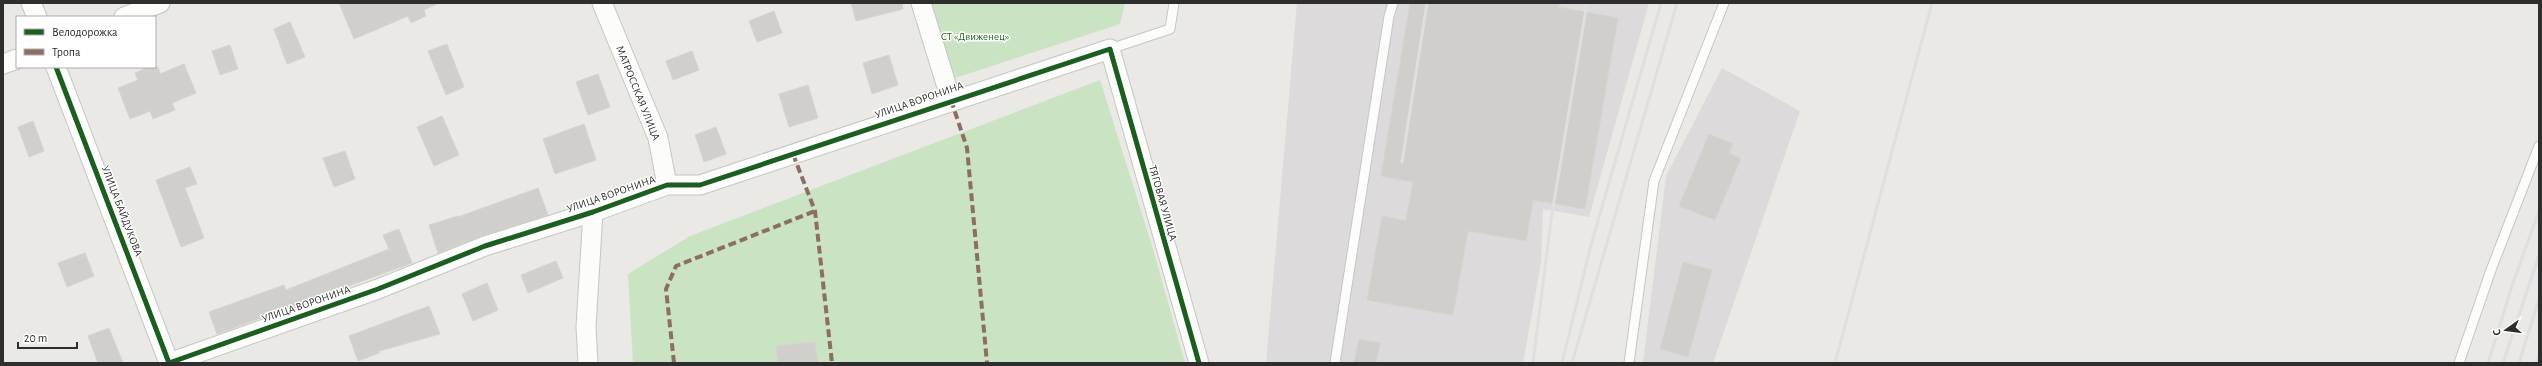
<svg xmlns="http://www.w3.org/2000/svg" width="2542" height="366" font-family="'Alegreya Sans',sans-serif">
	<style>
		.industrial { fill: #dcdadb }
		.green { fill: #cae3c2 }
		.building { fill: #d0cfcb; stroke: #d5d4d1 }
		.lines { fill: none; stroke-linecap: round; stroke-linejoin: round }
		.service-casing { stroke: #c5c5c4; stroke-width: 11 }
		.minor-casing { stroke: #c5c5c4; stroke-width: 21 }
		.service { stroke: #fcfcfb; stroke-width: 9 }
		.minor { stroke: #fcfcfb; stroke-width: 19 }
		.rail { stroke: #dfdfe1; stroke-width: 3 }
		.quiet { stroke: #8d6e63; stroke-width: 4; stroke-dasharray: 8 4; stroke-linecap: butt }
		.cycleway-casing { stroke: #fff; stroke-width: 8 }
		.cycleway { stroke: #1b5e20; stroke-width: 5 }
		.labels { text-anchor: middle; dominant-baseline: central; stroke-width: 3; stroke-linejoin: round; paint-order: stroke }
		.park-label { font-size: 11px; fill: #286523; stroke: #fff }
		.street-label { font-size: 11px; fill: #2e2e2e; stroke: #fff }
	</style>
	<rect width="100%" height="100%" fill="#eae9e5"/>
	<path class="industrial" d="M 1297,3 L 1649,3 L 1589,217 L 1543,209 L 1541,263 L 1523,363 L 1266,363 Z
		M 1722,68 L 1800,111 L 1713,363 L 1643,363 L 1666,176 Z"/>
	<path class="green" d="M 931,3 L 1125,3 L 1120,24 L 952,79 Z
		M 1100,80 L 1153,249 L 1185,363 L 633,363 L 628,274 L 690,236 Z"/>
	<path class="building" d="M 339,3 L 439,3 L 424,10 L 426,16 L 411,23 L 408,16 L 354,39 Z
		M 851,3 L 902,3 L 903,9 L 856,21 Z
		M 1410,3 L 1559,3 L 1558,7 L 1618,18 L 1585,209 L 1533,200 L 1526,241 L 1468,231 L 1453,315 L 1367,300 L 1382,216 L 1406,221 L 1413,182 L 1381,176 Z
		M 774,11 L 782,33 L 757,42 L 749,21 Z
		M 290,22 L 305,57 L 287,64 L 274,29 Z
		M 447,44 L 464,87 L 446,95 L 428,51 Z
		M 230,45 L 238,69 L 220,75 L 212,51 Z
		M 692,51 L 699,70 L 673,80 L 666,61 Z
		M 889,55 L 898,85 L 872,94 L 863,63 Z
		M 184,64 L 196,93 L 172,103 L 175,110 L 153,119 L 150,111 L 130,119 L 118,88 L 138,80 L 135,73 L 149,67 L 158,67 L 160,74 Z
		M 598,74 L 610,107 L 588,115 L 576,82 Z
		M 808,85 L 818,118 L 789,127 L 779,94 Z
		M 442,116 L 459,155 L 434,166 L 417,127 Z
		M 33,121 L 44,151 L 29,157 L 18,127 Z
		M 584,124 L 596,160 L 555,174 L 543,139 Z
		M 716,127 L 726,154 L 704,162 L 695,135 Z
		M 1709,134 L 1733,144 L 1729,153 L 1741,158 L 1715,220 L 1679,206 Z
		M 345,151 L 355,179 L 334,187 L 323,158 Z
		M 190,167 L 197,184 L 185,188 L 204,238 L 181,247 L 156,180 Z
		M 538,188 L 548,215 L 481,236 L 438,253 L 429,225 L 458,216 L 458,217 Z
		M 399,229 L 412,263 L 217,334 L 209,312 L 284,285 L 286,290 L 389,249 L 383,235 Z
		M 85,253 L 94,276 L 67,287 L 58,263 Z
		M 556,261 L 563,278 L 528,293 L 521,275 Z
		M 1683,262 L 1712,270 L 1688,357 L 1660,349 Z
		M 487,283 L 498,310 L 473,321 L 462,294 Z
		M 429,306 L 440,334 L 379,351 L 379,353 L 358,361 L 349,336 Z
		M 109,328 L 123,363 L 98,363 L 88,336 Z
		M 1359,339 L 1380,343 L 1376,363 L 1354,363 Z
		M 815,342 L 818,363 L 778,363 L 776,346 Z"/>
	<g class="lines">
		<defs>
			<path id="service" d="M 1110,49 L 1170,29 L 1174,3
				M 1335,363 L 1389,16 L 1393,3
				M 1629,363 L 1654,181 L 1724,3
				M 2459,363 L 2491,270 L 2539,146"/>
			<path id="minor" d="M 31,3 L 37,17
				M 602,3 L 658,138 L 667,185
				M 921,3 L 951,100
				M 124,17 L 160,3
				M 3,64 L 17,59
				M 56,67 L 169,363
				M 169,363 L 378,289 L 485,246 L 593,212 L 667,185 L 700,185 L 1110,49 L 1199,363
				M 588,363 L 586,327 L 593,212"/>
		</defs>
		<use href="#service" class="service-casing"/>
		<use href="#minor" class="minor-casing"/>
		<use href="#service" class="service"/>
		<use href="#minor" class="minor"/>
		<path class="rail" d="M 1402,162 L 1427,3
			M 1533,363 L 1551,220 L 1587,3
			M 1562,363 L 1591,245 L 1661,3
			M 1572,363 L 1677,3
			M 1835,363 L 1932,3
			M 2488,363 L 2513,283 L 2539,211
			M 2503,363 L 2539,255
			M 2519,363 L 2539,299
			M 2536,363 L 2539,355"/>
		<path class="quiet" d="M 951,100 L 967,148 L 987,363
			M 793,154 L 815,211 L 832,363
			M 674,363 L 666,289 L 676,266 L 815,211"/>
		<defs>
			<path id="cycleway" d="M 56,67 L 169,363
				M 169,363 L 378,289 L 485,246 L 593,212 L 667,185 L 700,185 L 1110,49 L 1199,363"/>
		</defs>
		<use href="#cycleway" class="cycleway-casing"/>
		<use href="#cycleway" class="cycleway"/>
	</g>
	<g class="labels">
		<g class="park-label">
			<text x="975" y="36">СТ «Движенец»</text>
		</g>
		<g class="street-label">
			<text transform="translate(638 93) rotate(68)">МАТРОССКАЯ УЛИЦА</text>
			<text transform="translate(919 100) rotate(-19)">УЛИЦА ВОРОНИНА</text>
			<text transform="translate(611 194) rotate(-19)">УЛИЦА ВОРОНИНА</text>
			<text transform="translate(1163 203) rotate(74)">ТЯГОВАЯ УЛИЦА</text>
			<text transform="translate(122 211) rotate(69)">УЛИЦА БАЙДУКОВА</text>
			<text transform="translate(306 304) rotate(-19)">УЛИЦА ВОРОНИНА</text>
		</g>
	</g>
	<rect width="2542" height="366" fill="none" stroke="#2e2e2e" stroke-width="8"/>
	<rect x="16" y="16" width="140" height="52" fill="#ffffff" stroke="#ababab"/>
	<rect x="24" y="29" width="20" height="6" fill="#1b5e20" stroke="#ababab"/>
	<text x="52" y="36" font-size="12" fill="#2e2e2e">Велодорожка</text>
	<rect x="24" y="49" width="20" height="6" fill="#8d6e63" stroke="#ababab"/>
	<text x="52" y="56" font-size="12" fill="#2e2e2e">Тропа</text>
	<g transform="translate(2506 330) rotate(256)" stroke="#ffffff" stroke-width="3" paint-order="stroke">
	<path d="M0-3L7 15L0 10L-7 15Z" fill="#2e2e2e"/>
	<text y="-6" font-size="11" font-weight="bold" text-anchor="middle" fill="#2e2e2e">С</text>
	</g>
	<path d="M18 342v6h59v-6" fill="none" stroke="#2e2e2e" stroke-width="2"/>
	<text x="24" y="342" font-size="12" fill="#2e2e2e" stroke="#ffffff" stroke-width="3" paint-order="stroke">20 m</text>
</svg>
